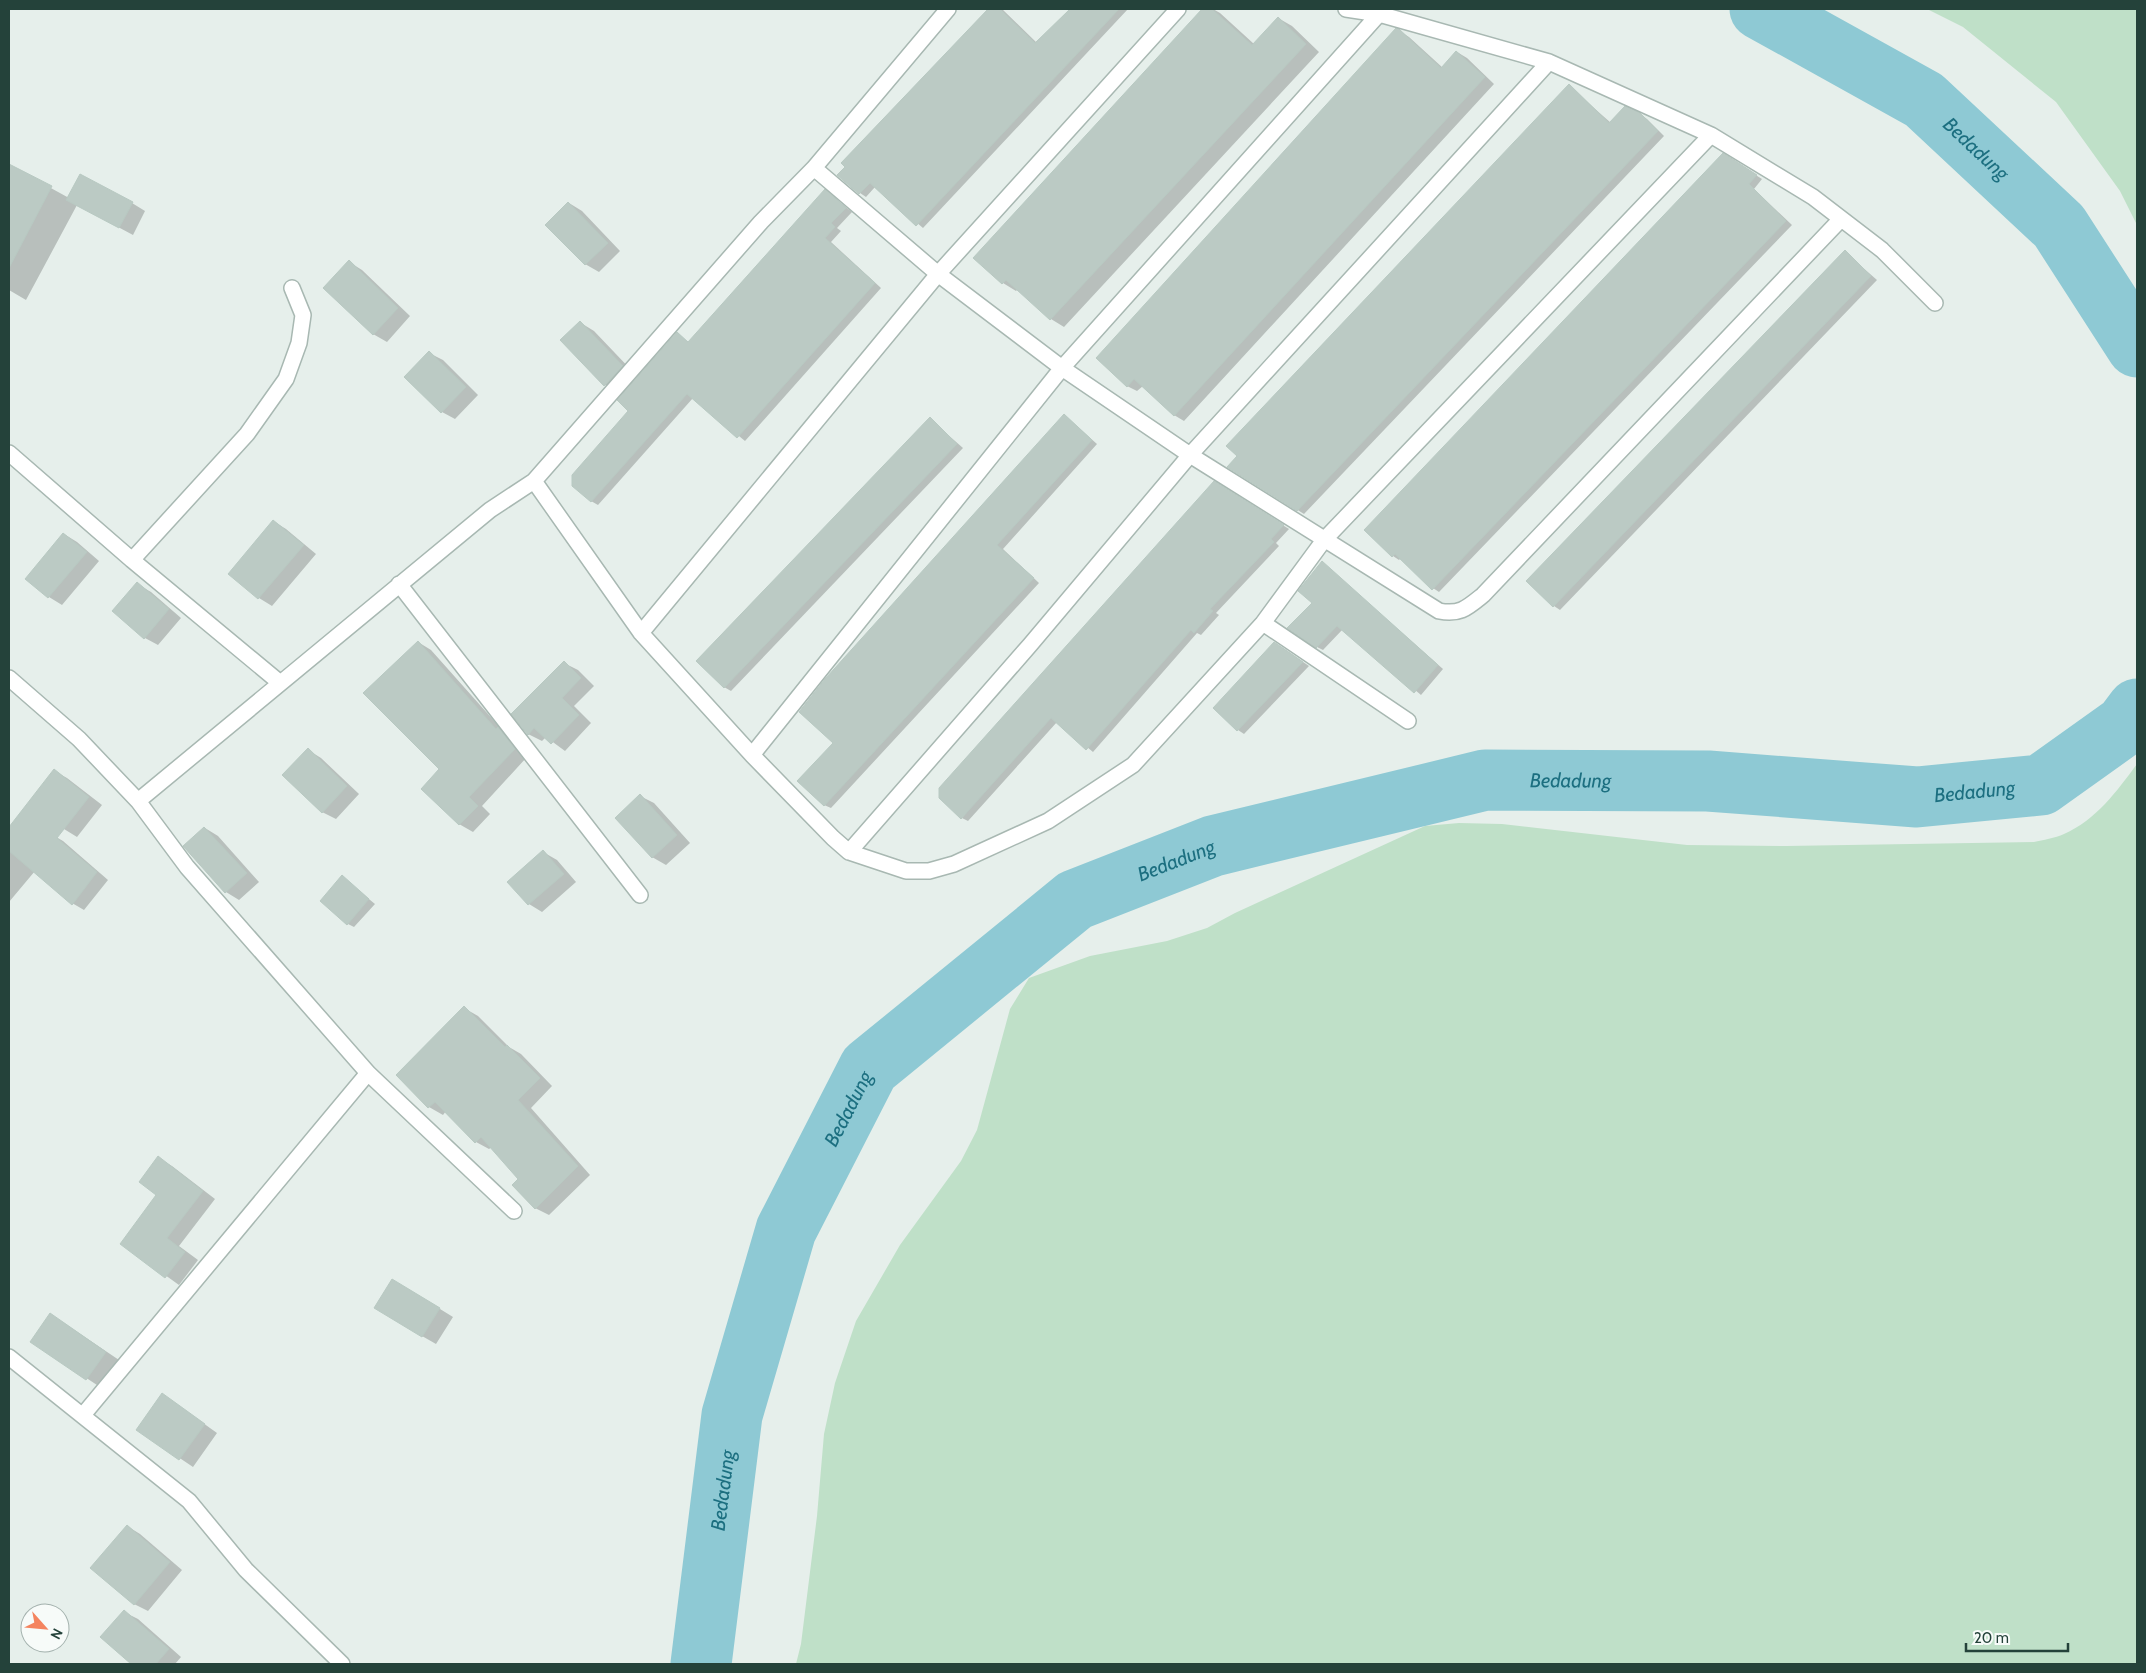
<svg xmlns="http://www.w3.org/2000/svg" width="2146" height="1673" font-family="Cabin,sans-serif">
	<style>
		.green { fill: #bfe0c8 }
		.shadow { fill: #0003 }
		.lines { fill: none; stroke-linecap: round; stroke-linejoin: round }
		.river { stroke: #8ec9d4; stroke-width: 61 }
		.building { fill: #bbcac4; stroke: #b8c9c2 }
		.minor-casing { stroke: #a8b8b2; stroke-width: 18 }
		.minor { stroke: #fff; stroke-width: 15 }
		.labels { text-anchor: middle; dominant-baseline: central; stroke-width: 4; stroke-linejoin: round; paint-order: stroke }
		.water-label { font-size: 20px; font-style: italic; fill: #1c6f80; stroke: #f7fbf9 }
	</style>
	<rect width="100%" height="100%" fill="#e6efeb"/>
	<path class="green" d="M 1927,9 L 2137,9 L 2137,225 L 2120,191 L 2056,102 L 1963,27 Z
		M 2137,764 L 2137,1664 L 796,1664 L 801,1644 L 817,1516 L 824,1434 L 835,1383 L 856,1321 L 900,1245 L 961,1161 L 977,1130 L 1010,1009 L 1029,978 L 1090,956 L 1167,941 L 1207,928 L 1235,913 L 1425,826 L 1459,823 L 1502,824 L 1687,845 L 1786,846 L 2034,842 C 2043,840 2055,838 2064,834 C 2096,820 2117,791 2137,764 Z"/>
	<path class="shadow" d="M 989,9 L 1002,9 L 1037,43 L 1070,9 L 1128,9 L 923,228 L 875,187 L 866,197 L 860,193 L 846,167 L 842,163 Z
		M 1204,9 L 1213,9 L 1220,13 L 1254,44 L 1278,18 L 1292,26 L 1319,52 L 1064,327 L 1051,319 L 1018,289 L 1016,291 L 1003,283 L 975,257 Z
		M 1399,31 L 1409,37 L 1443,68 L 1457,52 L 1467,58 L 1494,84 L 1184,421 L 1174,415 L 1143,386 L 1137,391 L 1127,386 Z
		M 1569,86 L 1611,123 L 1640,114 L 1647,119 L 1664,136 L 1304,514 L 1229,467 Z
		M 1724,155 L 1762,179 L 1754,189 L 1792,225 L 1439,592 L 1433,588 L 1401,558 L 1399,560 L 1393,556 L 1366,530 Z
		M 9,165 L 69,198 L 132,203 L 145,211 L 133,235 L 77,205 L 26,300 L 9,290 Z
		M 825,191 L 852,212 L 837,228 L 841,231 L 831,242 L 881,288 L 745,441 L 693,398 L 598,505 L 591,501 L 629,411 L 677,334 L 689,343 Z
		M 569,203 L 582,211 L 620,251 L 599,272 L 585,264 Z
		M 1845,252 L 1877,280 L 1560,610 L 1554,606 Z
		M 349,262 L 362,270 L 410,316 L 387,342 L 373,334 Z
		M 581,323 L 594,331 L 635,374 L 618,393 L 605,385 L 562,340 Z
		M 429,353 L 443,360 L 478,395 L 455,419 L 442,412 Z
		M 1064,415 L 1097,444 L 1003,549 L 1039,583 L 831,808 L 824,805 L 835,743 Z
		M 930,419 L 963,448 L 731,691 L 724,687 Z
		M 1214,483 L 1289,529 L 1276,543 L 1279,546 L 1216,613 L 1219,615 L 1201,635 L 1197,633 L 1093,752 L 1057,722 L 968,821 L 962,818 Z
		M 273,521 L 286,529 L 316,554 L 272,606 L 259,598 L 230,574 Z
		M 64,534 L 77,542 L 99,561 L 62,605 L 49,597 Z
		M 1322,563 L 1443,669 L 1421,695 L 1343,629 L 1323,650 L 1317,647 L 1313,603 Z
		M 137,584 L 151,592 L 181,618 L 158,645 L 145,638 Z
		M 418,642 L 431,650 L 504,732 L 512,736 L 527,757 L 482,806 L 490,814 L 473,832 L 459,824 L 441,769 Z
		M 1281,647 L 1309,666 L 1244,734 L 1238,730 Z
		M 564,663 L 578,670 L 594,686 L 574,706 L 591,723 L 565,751 L 546,737 L 542,741 L 528,734 Z
		M 308,750 L 321,758 L 359,794 L 336,819 L 322,812 Z
		M 54,771 L 67,778 L 102,805 L 77,837 L 64,829 L 29,802 Z
		M 640,796 L 654,803 L 690,843 L 666,865 L 652,857 Z
		M 205,828 L 218,836 L 259,882 L 239,900 L 226,892 L 185,847 Z
		M 9,832 L 40,851 L 51,834 L 63,841 L 108,880 L 84,910 L 72,903 L 35,871 L 9,902 Z
		M 543,852 L 557,860 L 576,882 L 542,912 L 529,904 Z
		M 342,877 L 375,904 L 354,927 L 348,924 Z
		M 464,1008 L 478,1016 L 509,1047 L 521,1054 L 552,1086 L 531,1108 L 590,1175 L 549,1215 L 535,1208 L 520,1179 L 492,1147 L 489,1149 L 476,1142 L 446,1111 L 443,1115 L 429,1107 L 397,1075 Z
		M 158,1158 L 172,1166 L 215,1199 L 179,1246 L 198,1260 L 179,1285 L 122,1244 L 157,1195 Z
		M 406,1288 L 453,1317 L 436,1344 L 422,1336 Z
		M 64,1323 L 119,1360 L 100,1387 L 32,1342 Z
		M 175,1403 L 217,1433 L 193,1467 L 138,1430 Z
		M 127,1526 L 140,1534 L 182,1570 L 148,1611 L 134,1604 Z
		M 124,1612 L 138,1619 L 181,1657 L 175,1664 L 133,1664 L 102,1637 Z"/>
	<g class="lines">
		<g class="river">
			<path id="s1" d="M 1760,9 L 1924,100 L 2059,226 L 2137,347"/>
			<path id="s2" d="M 701,1664 L 732,1415 L 786,1230 L 869,1068 L 1075,900 L 1213,846 L 1485,780 L 1708,781 L 1917,797 L 2041,785 L 2125,725 L 2137,709"/>
		</g>
	</g>
	<path class="building" d="M 988,9 L 1000,9 L 1035,43 L 1070,9 L 1119,9 L 916,226 L 870,183 L 859,194 L 837,175 L 845,167 L 841,163 Z
		M 1202,9 L 1212,9 L 1252,45 L 1278,17 L 1306,44 L 1050,320 L 1006,280 L 1002,284 L 973,258 Z
		M 1396,28 L 1399,29 L 1441,68 L 1456,51 L 1485,77 L 1174,416 L 1134,379 L 1127,387 L 1096,358 Z
		M 1569,84 L 1609,123 L 1625,106 L 1640,113 L 1658,131 L 1297,511 L 1227,467 L 1237,456 L 1226,446 Z
		M 1723,153 L 1757,175 L 1749,184 L 1786,221 L 1432,590 L 1395,554 L 1392,557 L 1364,530 Z
		M 9,164 L 52,186 L 9,268 Z
		M 80,174 L 133,202 L 119,228 L 66,200 Z
		M 825,189 L 846,208 L 831,223 L 835,227 L 825,238 L 875,283 L 737,438 L 687,394 L 591,502 L 572,486 L 572,475 L 628,411 L 617,400 L 677,332 L 688,342 Z
		M 568,202 L 608,243 L 585,265 L 545,225 Z
		M 1845,250 L 1871,276 L 1553,607 L 1526,581 Z
		M 349,260 L 398,308 L 373,335 L 323,288 Z
		M 580,321 L 623,366 L 604,386 L 560,340 Z
		M 429,351 L 466,387 L 441,413 L 404,377 Z
		M 1064,414 L 1092,440 L 997,545 L 1034,578 L 824,806 L 797,781 L 833,743 L 799,712 L 825,679 Z
		M 930,417 L 957,444 L 724,688 L 696,661 Z
		M 1214,481 L 1284,525 L 1271,539 L 1274,542 L 1210,609 L 1213,611 L 1194,633 L 1191,630 L 1086,750 L 1051,718 L 961,819 L 939,798 L 939,788 Z
		M 273,520 L 304,545 L 258,599 L 228,574 Z
		M 63,533 L 87,552 L 48,598 L 25,579 Z
		M 1322,561 L 1438,665 L 1414,693 L 1337,626 L 1316,648 L 1287,628 L 1312,603 L 1298,591 Z
		M 137,582 L 169,609 L 144,639 L 112,611 Z
		M 418,641 L 496,729 L 498,727 L 515,749 L 469,797 L 478,806 L 459,825 L 421,789 L 439,769 L 363,693 Z
		M 1274,642 L 1303,662 L 1237,731 L 1213,708 Z
		M 564,661 L 581,678 L 562,698 L 579,715 L 551,744 L 534,728 L 528,735 L 511,714 Z
		M 308,748 L 347,786 L 322,813 L 282,775 Z
		M 54,769 L 89,797 L 57,838 L 97,872 L 72,905 L 9,851 L 9,827 Z
		M 640,794 L 677,835 L 652,858 L 615,818 Z
		M 204,827 L 247,873 L 225,893 L 183,846 Z
		M 543,850 L 564,874 L 528,905 L 507,882 Z
		M 342,875 L 369,899 L 347,925 L 320,901 Z
		M 464,1006 L 505,1047 L 507,1045 L 540,1078 L 518,1100 L 578,1166 L 535,1209 L 512,1185 L 518,1179 L 481,1137 L 475,1143 L 435,1102 L 428,1108 L 396,1075 Z
		M 158,1156 L 203,1191 L 167,1238 L 185,1252 L 165,1278 L 120,1244 L 156,1195 L 139,1182 Z
		M 392,1279 L 440,1308 L 422,1337 L 374,1308 Z
		M 50,1313 L 106,1352 L 86,1380 L 30,1342 Z
		M 162,1393 L 205,1424 L 179,1460 L 136,1430 Z
		M 127,1525 L 170,1562 L 134,1605 L 90,1568 Z
		M 124,1610 L 169,1649 L 156,1664 L 131,1664 L 100,1637 Z"/>
	<g class="lines">
		<defs>
			<path id="minor" d="M 1346,9 L 1379,14 L 1549,62 L 1711,135 L 1813,197 L 1882,250 L 1935,303
				M 1549,62 L 1190,455 L 1439,611 C 1460,615 1467,608 1483,595 L 1841,219
				M 814,168 L 948,9
				M 9,453 L 132,560 L 279,682
				M 534,481 L 641,633 L 752,755 L 833,838 L 849,852 L 906,871 L 929,871 L 954,864 L 1048,821 L 1133,765 L 1263,623 L 1324,540 L 1711,135
				M 132,560 L 247,434 L 286,379 L 299,343 L 303,315 L 292,288
				M 399,584 L 640,895
				M 1263,623 L 1408,721
				M 641,633 L 938,274 L 1178,9
				M 9,678 L 79,739 L 138,801 L 187,867 L 368,1073 L 83,1415
				M 752,755 L 1062,368 L 1379,14
				M 138,801 L 490,510 L 534,481 L 761,222 L 814,168 L 938,274 L 1062,368 L 1190,455 L 1030,645 L 849,852
				M 368,1073 L 514,1211
				M 9,1357 L 189,1501 L 246,1570 L 342,1664"/>
		</defs>
		<use href="#minor" class="minor-casing"/>
		<use href="#minor" class="minor"/>
	</g>
	<g class="labels">
		<g class="water-label">
			<text stroke="none"><textPath href="#s1" startOffset="259">Bedadung</textPath></text>
			<text stroke="none"><textPath href="#s2" startOffset="1405">Bedadung</textPath></text>
			<text stroke="none"><textPath href="#s2" startOffset="1810">Bedadung</textPath></text>
			<text stroke="none"><textPath href="#s2" startOffset="1000">Bedadung</textPath></text>
			<text stroke="none"><textPath href="#s2" startOffset="580">Bedadung</textPath></text>
			<text stroke="none"><textPath href="#s2" startOffset="175">Bedadung</textPath></text>
		</g>
	</g>
	<rect width="2146" height="1673" fill="none" stroke="#24423a" stroke-width="20"/>
	<g transform="translate(45 1628) rotate(117)"><circle r="24" fill="#f7fbf9" stroke="#a3b1ad"/>
	<path d="M0-4L9 19L0 12L-9 19Z" fill="#f4845f"/>
	<text y="-8" font-size="14" font-weight="bold" text-anchor="middle" fill="#24423a">N</text>
	</g>
	<path d="M1966 1643v8h102v-8" fill="none" stroke="#24423a" stroke-width="2.5"/>
	<text x="1974" y="1643" font-size="15" fill="#24423a" stroke="#f7fbf9" stroke-width="4" paint-order="stroke">20 m</text>
</svg>
